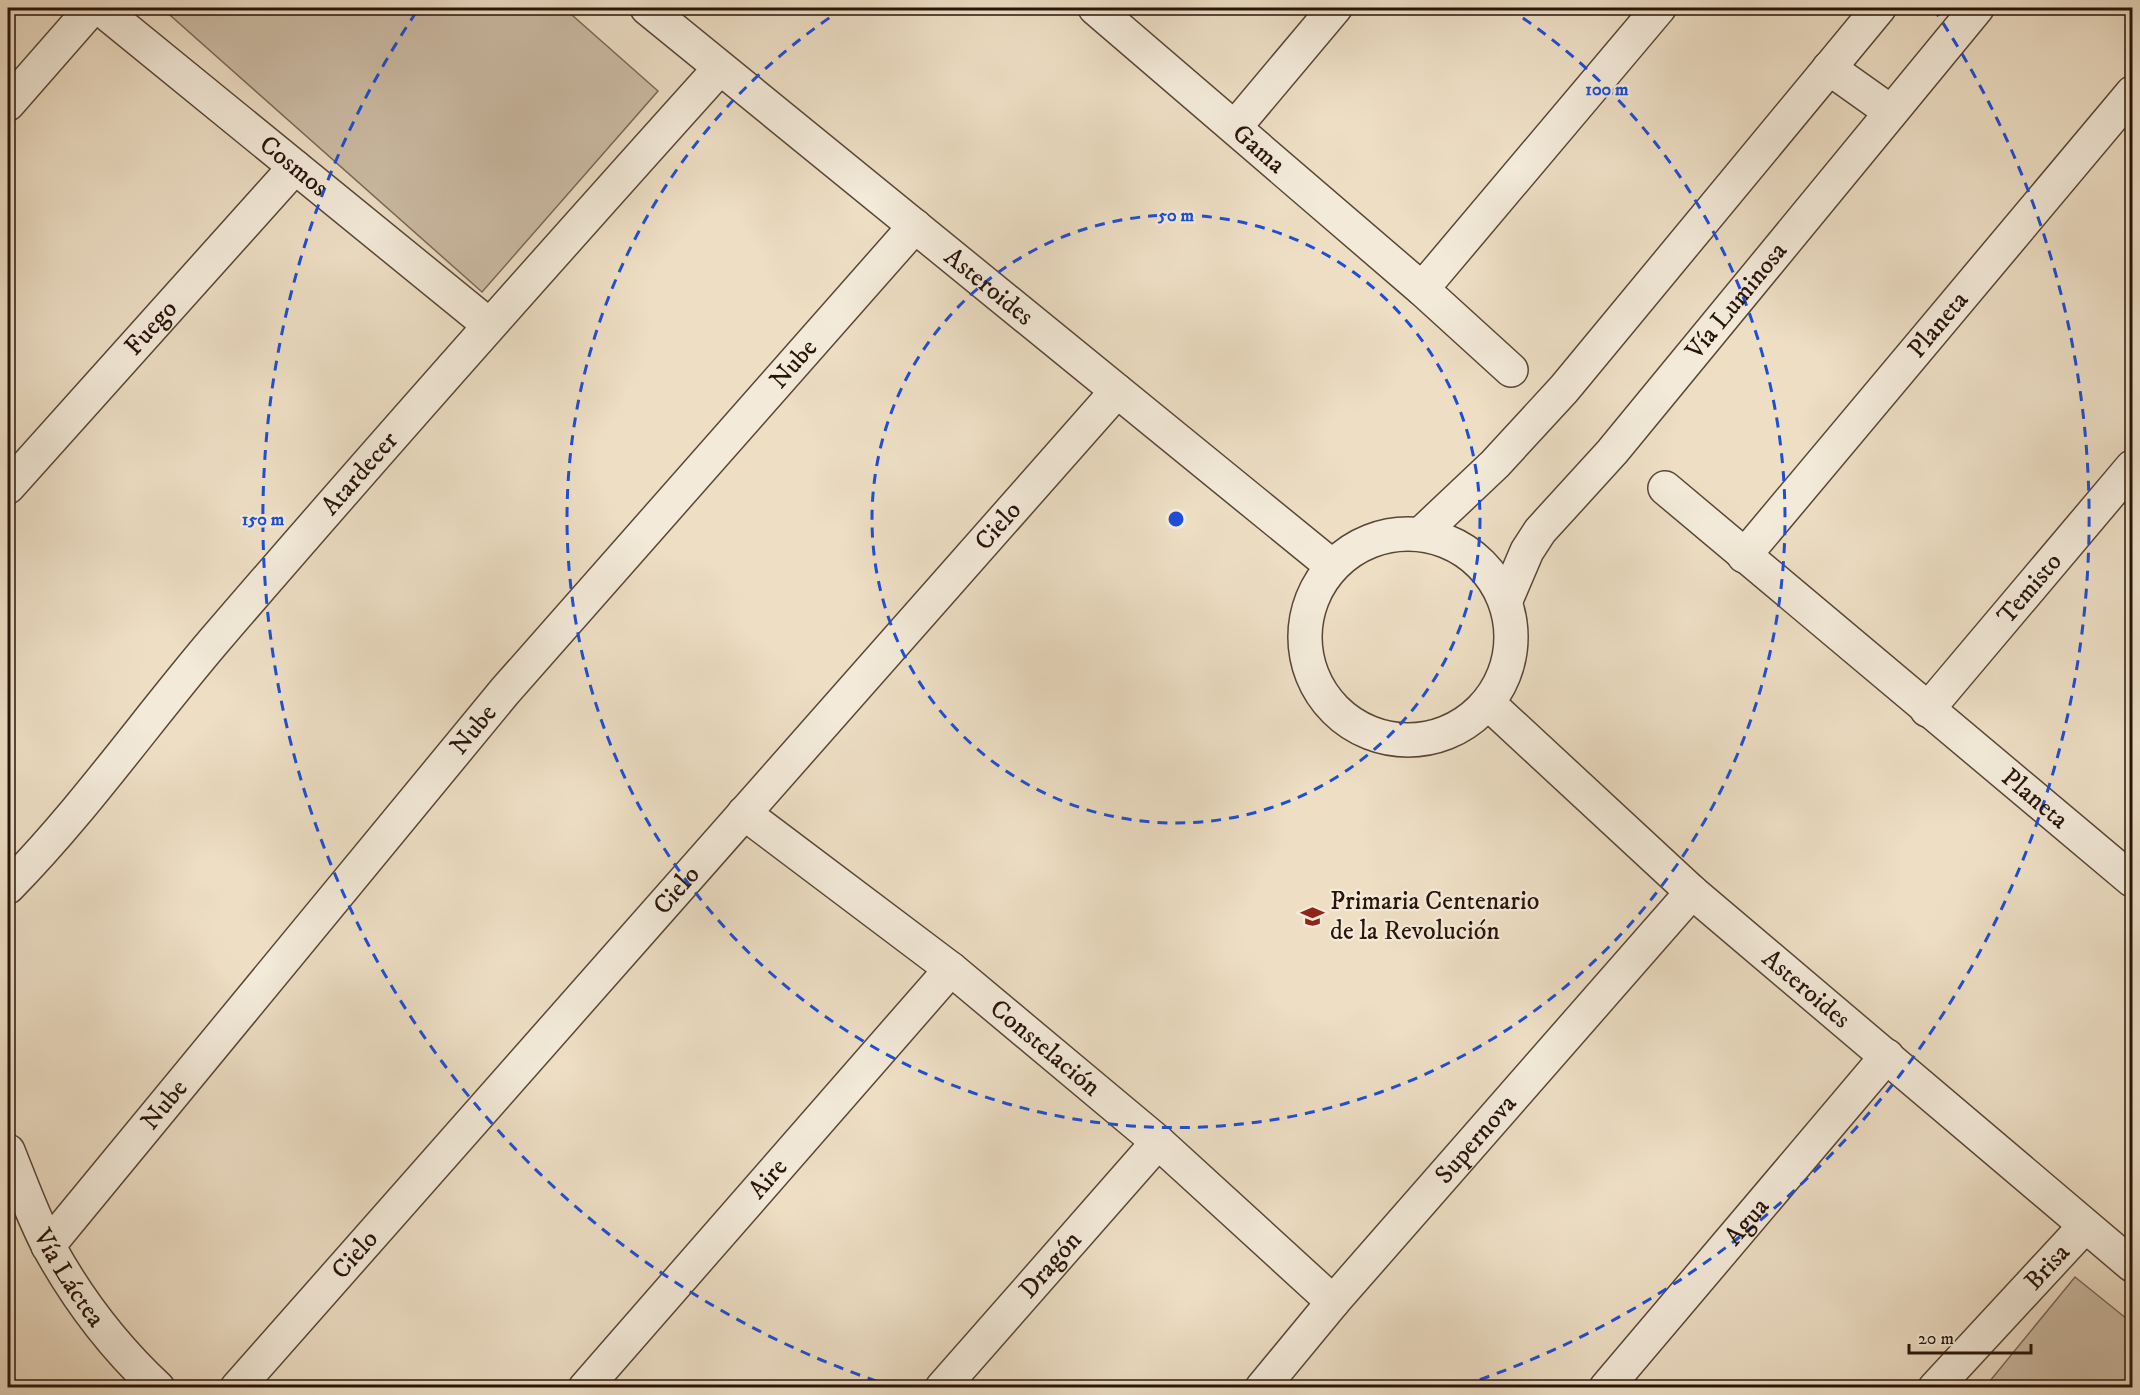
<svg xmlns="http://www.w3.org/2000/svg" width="2140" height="1395" font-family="'IM FELL DW Pica',serif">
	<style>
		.green { fill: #ccbca5; stroke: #7a6858; stroke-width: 1.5 }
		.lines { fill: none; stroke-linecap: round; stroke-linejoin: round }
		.minor-casing { stroke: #594639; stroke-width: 36 }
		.minor { stroke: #f3ead9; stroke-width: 33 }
		.ring { fill: none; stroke: #1d4ed8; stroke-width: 3; stroke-dasharray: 10 8 }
		.labels { text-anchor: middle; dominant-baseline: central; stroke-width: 4.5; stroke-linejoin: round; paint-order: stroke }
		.street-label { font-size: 26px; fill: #28140b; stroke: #f3ead9 }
		.poi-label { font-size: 26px; fill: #28140b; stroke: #f3ead9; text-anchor: start }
		.centre { fill: #1d4ed8; stroke: #f3ead9; stroke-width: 3 }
		.ring-label { font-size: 18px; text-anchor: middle; font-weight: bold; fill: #1d4ed8; stroke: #f3ead9; stroke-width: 4.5; stroke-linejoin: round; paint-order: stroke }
	</style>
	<rect width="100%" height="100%" fill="#eddec4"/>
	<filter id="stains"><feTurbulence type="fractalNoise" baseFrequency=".00333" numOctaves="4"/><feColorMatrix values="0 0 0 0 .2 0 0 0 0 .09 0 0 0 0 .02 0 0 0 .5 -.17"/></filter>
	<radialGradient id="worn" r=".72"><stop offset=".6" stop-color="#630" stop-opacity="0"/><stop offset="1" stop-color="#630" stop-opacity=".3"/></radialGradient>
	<path class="green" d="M 162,8 L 564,8 L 658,91 L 482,292 Z
		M 2075,1277 L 2132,1323 L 2132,1387 L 1985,1387 Z"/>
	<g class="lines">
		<defs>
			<g id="minor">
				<path id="s1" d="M 100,8 L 489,325"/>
				<path id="s2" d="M 647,8 L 1332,566"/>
				<path id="s3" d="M 1095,8 L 1422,289 L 1511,370"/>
				<path d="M 1829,68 L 1891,112"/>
				<path d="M 8,104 L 92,8"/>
				<path d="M 1235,127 L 1335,8"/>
				<path d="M 1422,289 L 1659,8"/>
				<path id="s4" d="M 8,487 L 295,167"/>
				<path id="s5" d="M 1665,488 L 2132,880"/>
				<path d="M 1422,533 L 1495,464 L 1564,389 L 1879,8"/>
				<circle cx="1408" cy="637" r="103"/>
				<path id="s6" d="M 1744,556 L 2132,93"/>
				<path id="s7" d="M 1506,600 L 1527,551 L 1540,531 L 1612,452 L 1977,8"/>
				<path id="s8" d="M 1488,703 L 1692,892 L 2132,1265"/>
				<path id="s9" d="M 1927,710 L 2132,467"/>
				<path id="s10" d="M 744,813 L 951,969 L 1158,1142 L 1333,1302"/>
				<path id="s11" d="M 8,887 C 83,811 145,722 214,641 C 380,448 550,257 720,68"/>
				<path id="s12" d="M 8,1151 C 21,1183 33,1217 49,1247 C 78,1300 114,1347 158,1388"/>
				<path id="s13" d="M 48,1246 L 505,691 L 915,226"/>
				<path id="s14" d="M 237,1388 L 1117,391"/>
				<path id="s15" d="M 585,1388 L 951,969"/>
				<path id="s16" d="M 942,1388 L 1158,1142"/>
				<path id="s17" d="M 1262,1388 L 1333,1302 L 1692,892"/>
				<path id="s18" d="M 1606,1388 L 1887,1056"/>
				<path id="s19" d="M 1935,1388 L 2085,1226"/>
			</g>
		</defs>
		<use href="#minor" class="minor-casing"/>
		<use href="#minor" class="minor"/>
	</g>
	<g class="ring">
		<circle cx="1176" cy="519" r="304"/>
		<path d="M1508 8A609 609 0 1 1 844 8"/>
		<path d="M894 1387A913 913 0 0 1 419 8M1933 8A913 913 0 0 1 1458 1387"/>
	</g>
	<defs>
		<symbol id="school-bare" viewBox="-9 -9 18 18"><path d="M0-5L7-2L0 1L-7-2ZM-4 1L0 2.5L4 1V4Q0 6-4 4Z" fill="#8f2418" stroke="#f3ead9" stroke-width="2.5" paint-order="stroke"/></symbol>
	</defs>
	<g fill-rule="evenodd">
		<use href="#school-bare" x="1296" y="900" width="33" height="33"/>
	</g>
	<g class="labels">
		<g class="street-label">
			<text stroke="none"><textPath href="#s3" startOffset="216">Gama</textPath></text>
			<text stroke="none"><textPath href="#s1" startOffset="250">Cosmos</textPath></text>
			<text stroke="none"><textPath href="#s2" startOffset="441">Asteroides</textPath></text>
			<text stroke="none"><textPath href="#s7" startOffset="380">Vía Luminosa</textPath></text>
			<text stroke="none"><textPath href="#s6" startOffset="302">Planeta</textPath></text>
			<text stroke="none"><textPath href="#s4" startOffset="214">Fuego</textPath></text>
			<text stroke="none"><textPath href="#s13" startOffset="1155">Nube</textPath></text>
			<text stroke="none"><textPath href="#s11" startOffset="543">Atardecer</textPath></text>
			<text stroke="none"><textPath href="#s14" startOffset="1150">Cielo</textPath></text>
			<text stroke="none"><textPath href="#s9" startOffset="159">Temisto</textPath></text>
			<text stroke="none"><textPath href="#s13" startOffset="669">Nube</textPath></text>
			<text stroke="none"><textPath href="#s5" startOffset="483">Planeta</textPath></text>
			<text stroke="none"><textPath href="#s14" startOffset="664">Cielo</textPath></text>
			<text stroke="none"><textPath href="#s8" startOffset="428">Asteroides</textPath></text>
			<text stroke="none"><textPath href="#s10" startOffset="382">Constelación</textPath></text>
			<text stroke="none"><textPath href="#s13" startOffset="183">Nube</textPath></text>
			<text stroke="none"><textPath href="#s17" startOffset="328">Supernova</textPath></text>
			<text stroke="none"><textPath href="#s15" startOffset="278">Aire</textPath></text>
			<text stroke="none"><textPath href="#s18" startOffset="218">Agua</textPath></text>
			<text stroke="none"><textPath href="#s14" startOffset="178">Cielo</textPath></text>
			<text stroke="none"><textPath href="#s16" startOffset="164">Dragón</textPath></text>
			<text stroke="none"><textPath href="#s19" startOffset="165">Brisa</textPath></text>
			<text stroke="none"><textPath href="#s12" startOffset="141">Vía Láctea</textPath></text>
		</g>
		<g class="poi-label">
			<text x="1330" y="901">Primaria Centenario<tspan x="1330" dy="30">de la Revolución</tspan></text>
		</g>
	</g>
	<circle cx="1176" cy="519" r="9" class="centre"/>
	<g class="ring-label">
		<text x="1607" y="95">100 m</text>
		<text x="1176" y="221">50 m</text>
		<text x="263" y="525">150 m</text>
	</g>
	<rect width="2140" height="1395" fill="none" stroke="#eddec4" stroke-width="30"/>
	<rect x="9" y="9" width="2122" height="1377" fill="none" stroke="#28140b" stroke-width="3"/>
	<rect x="15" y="15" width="2110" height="1365" fill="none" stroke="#28140b" stroke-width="1.5"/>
	<path d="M1909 1344v9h122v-9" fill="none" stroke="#28140b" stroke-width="3"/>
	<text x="1918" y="1344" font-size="18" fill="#28140b" stroke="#f3ead9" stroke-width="4.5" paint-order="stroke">20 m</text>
	<rect width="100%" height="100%" filter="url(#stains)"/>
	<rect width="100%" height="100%" fill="url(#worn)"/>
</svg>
